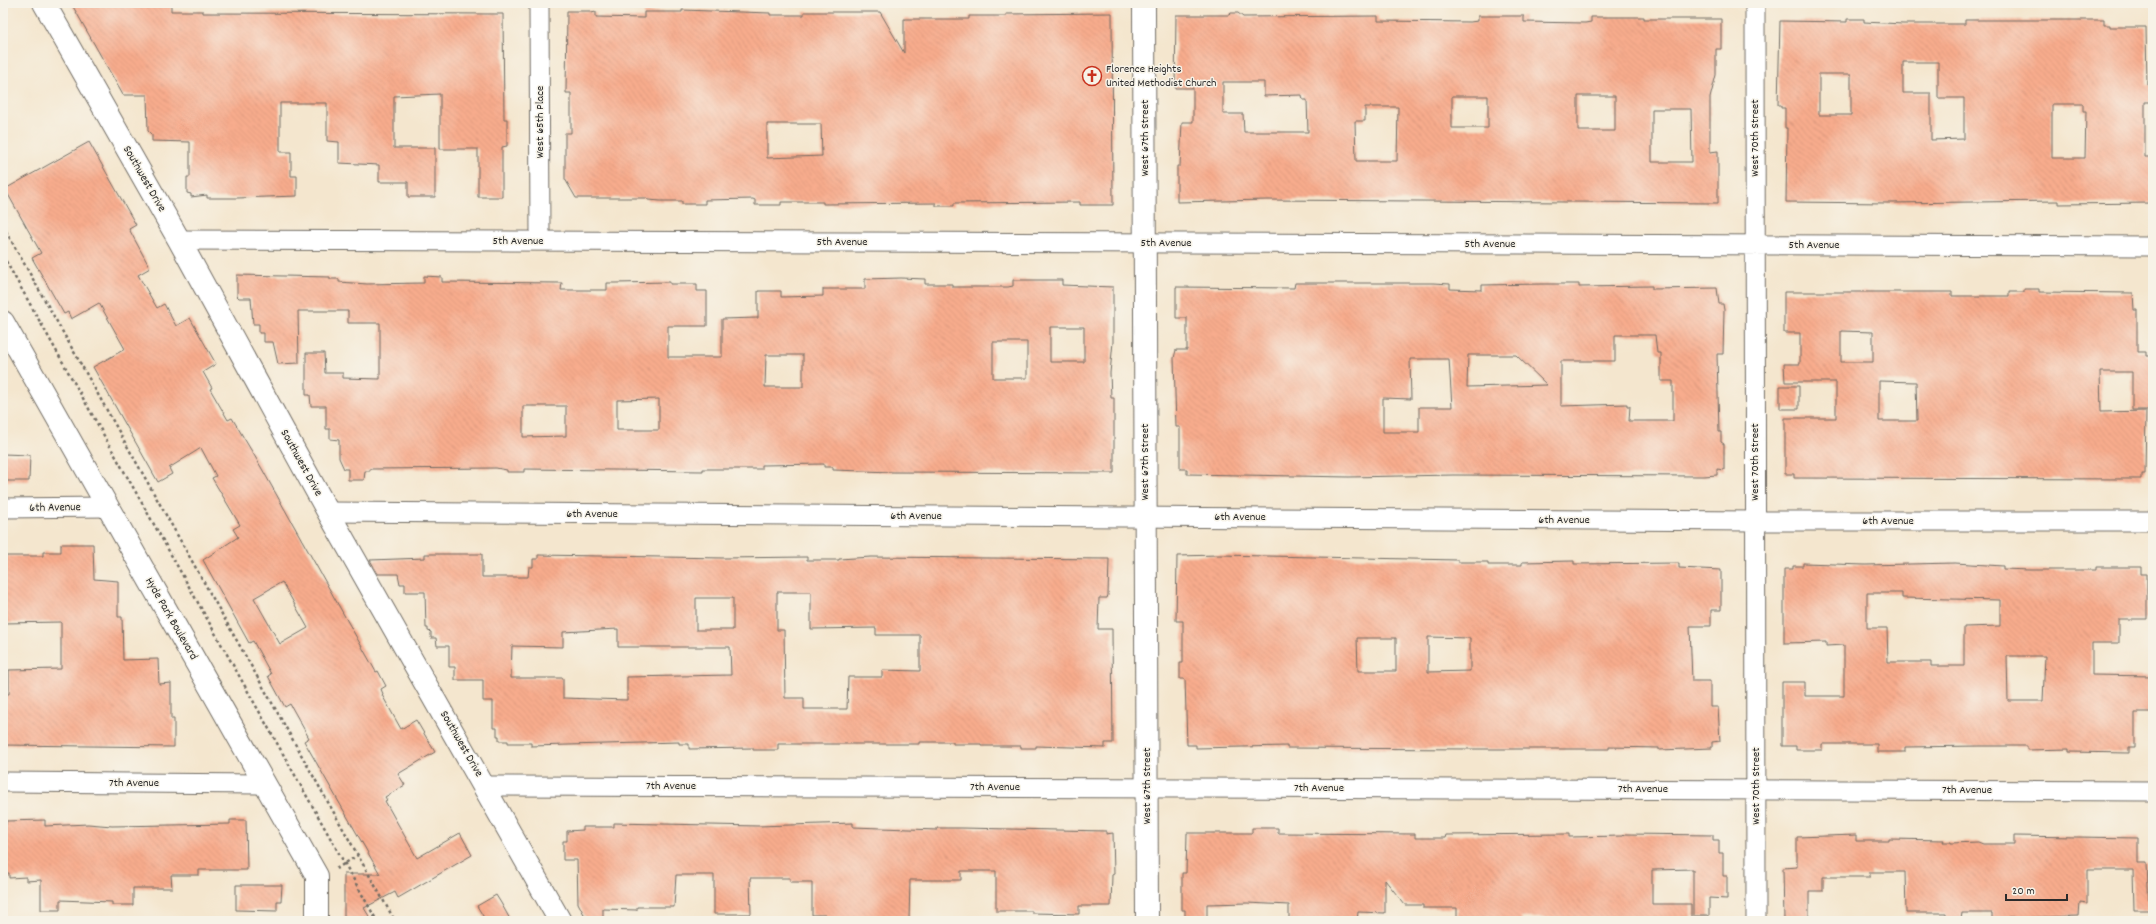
<svg xmlns="http://www.w3.org/2000/svg" width="2156" height="924" font-family="Dekko,sans-serif">
	<style>
		.building { fill: url(#building-back-hatch); fill-rule: evenodd }
		.lines { fill: none; stroke-linecap: round; stroke-linejoin: round }
		.minor-casing { stroke: #716c64; stroke-width: 21 }
		.tertiary-casing { stroke: #716c64; stroke-width: 24 }
		.path { stroke: #716c64; stroke-width: 2.5; stroke-dasharray: 3 3; stroke-linecap: butt }
		.minor { stroke: #fff; stroke-width: 19 }
		.tertiary { stroke: #fff; stroke-width: 22 }
		.labels { text-anchor: middle; dominant-baseline: central; stroke-width: 3; stroke-linejoin: round; paint-order: stroke }
		.poi-label { font-size: 12px; fill: #2b2b2b; stroke: #f7f3e8; text-anchor: start }
		.street-label { font-size: 12px; fill: #2b2b2b; stroke: #f7f3e8 }
	</style>
	<defs>
		<pattern id="building-back-hatch" width="6" height="6" patternUnits="userSpaceOnUse"><rect width="6" height="6" fill="#f8ac8d"/><path d="M-1 5l2 2M0 0l6 6M5-1l2 2" fill="none" stroke="#d5947a"/></pattern>
	</defs>
	<rect width="100%" height="100%" fill="#f7f3e8"/>
	<filter id="ink" filterUnits="userSpaceOnUse"><feTurbulence type="fractalNoise" baseFrequency=".025" numOctaves="2"/><feDisplacementMap in="SourceGraphic" scale="8" xChannelSelector="R" yChannelSelector="G"/><feConvolveMatrix kernelMatrix="1 2 1 2 8 2 1 2 1" color-interpolation-filters="sRGB"/></filter>
	<filter id="wash" filterUnits="userSpaceOnUse"><feTurbulence type="fractalNoise" baseFrequency=".012" numOctaves="4" result="noise"/><feDisplacementMap in="SourceGraphic" scale="16" xChannelSelector="R" yChannelSelector="G"/><feGaussianBlur stdDeviation="0.9" result="paint"/><feColorMatrix in="noise" values="0 0 0 0 0 0 0 0 0 0 0 0 0 0 0 0 0 1.4 0 .05"/><feComposite in="paint" operator="in"/></filter>
	<g filter="url(#wash)">
		<rect width="100%" height="100%" fill="#f4e6ce"/>
		<g id="blocks">
			<path class="building" d="M 71,3 L 171,3 L 171,11 L 203,11 L 203,13 L 503,14 L 504,119 L 507,119 L 507,146 L 502,147 L 502,197 L 478,197 L 478,149 L 440,149 L 440,94 L 394,96 L 394,148 L 435,148 L 435,197 L 408,197 L 408,182 L 379,182 L 379,165 L 339,163 L 339,142 L 327,141 L 327,103 L 280,103 L 280,152 L 291,152 L 291,176 L 297,176 L 297,196 L 237,198 L 207,198 L 207,195 L 191,197 L 191,194 L 187,193 L 187,177 L 190,177 L 190,142 L 152,141 L 152,135 L 148,131 L 147,95 L 123,95 Z
				M 682,10 L 770,13 L 770,15 L 804,15 L 804,12 L 880,12 L 904,53 L 904,19 L 969,19 L 969,16 L 1006,16 L 1006,14 L 1112,13 L 1113,205 L 1080,205 L 1080,202 L 954,203 L 954,206 L 936,206 L 936,203 L 823,204 L 823,202 L 781,202 L 781,205 L 755,205 L 755,200 L 753,199 L 705,200 L 705,204 L 682,204 L 682,201 L 661,201 L 648,200 L 647,198 L 576,198 L 565,179 L 565,133 L 571,133 L 571,93 L 566,93 L 567,11 L 591,11 L 591,13 L 596,12 L 596,17 L 644,18 L 644,12 L 682,12 ZM 767,124 L 821,124 L 822,156 L 767,158 Z
				M 1231,13 L 1238,13 L 1243,17 L 1378,16 L 1378,21 L 1470,22 L 1478,21 L 1478,16 L 1524,16 L 1524,22 L 1585,23 L 1591,22 L 1591,17 L 1644,17 L 1644,19 L 1721,19 L 1721,49 L 1716,49 L 1716,75 L 1710,98 L 1710,152 L 1718,151 L 1718,203 L 1267,200 L 1177,202 L 1177,166 L 1180,166 L 1182,122 L 1193,122 L 1193,88 L 1175,88 L 1176,15 L 1229,15 ZM 1223,82 L 1264,82 L 1264,96 L 1302,95 L 1303,100 L 1307,100 L 1308,132 L 1244,132 L 1243,114 L 1223,114 ZM 1452,96 L 1488,96 L 1488,128 L 1452,128 ZM 1578,96 L 1615,96 L 1615,131 L 1578,131 ZM 1365,107 L 1398,107 L 1397,161 L 1356,161 L 1355,121 L 1365,121 ZM 1652,109 L 1691,109 L 1692,162 L 1652,162 Z
				M 1847,19 L 1864,19 L 1864,22 L 1903,24 L 1965,24 L 1965,20 L 2104,20 L 2104,25 L 2110,25 L 2110,27 L 2146,27 L 2147,85 L 2153,85 L 2153,102 L 2145,102 L 2145,157 L 2153,157 L 2153,203 L 2058,204 L 2058,201 L 1889,203 L 1786,202 L 1787,128 L 1785,128 L 1785,108 L 1781,108 L 1781,105 L 1778,105 L 1780,21 L 1847,22 ZM 1903,62 L 1938,62 L 1938,98 L 1964,98 L 1964,139 L 1931,140 L 1931,93 L 1903,93 ZM 1819,74 L 1851,74 L 1851,115 L 1819,115 ZM 2052,104 L 2083,104 L 2083,111 L 2086,111 L 2085,158 L 2052,158 Z
				M 89,142 L 136,225 L 129,229 L 150,268 L 138,275 L 157,308 L 164,304 L 176,326 L 190,318 L 216,364 L 203,372 L 212,388 L 210,389 L 228,420 L 232,418 L 257,460 L 376,672 L 378,671 L 386,686 L 381,689 L 383,694 L 382,695 L 401,729 L 416,720 L 435,752 L 398,774 L 405,785 L 385,797 L 387,800 L 385,801 L 417,858 L 460,833 L 472,855 L 398,898 L 395,892 L 364,908 L 372,921 L 344,921 L 344,874 L 380,874 L 304,741 L 309,738 L 290,704 L 285,707 L 268,676 L 271,674 L 253,641 L 249,643 L 203,560 L 238,537 L 233,529 L 240,525 L 212,478 L 216,476 L 201,448 L 169,468 L 172,474 L 158,482 L 93,367 L 125,349 L 99,303 L 71,319 L 68,312 L 64,314 L 32,258 L 41,253 L 5,189 ZM 282,582 L 308,628 L 280,644 L 254,598 Z
				M 237,275 L 330,277 L 330,279 L 339,279 L 339,282 L 367,284 L 424,283 L 424,276 L 442,277 L 442,282 L 562,283 L 561,290 L 607,290 L 607,283 L 615,283 L 670,282 L 670,284 L 697,284 L 697,291 L 707,291 L 707,326 L 668,326 L 668,357 L 722,357 L 722,319 L 758,318 L 758,291 L 781,291 L 781,297 L 823,296 L 823,289 L 865,289 L 865,279 L 901,278 L 925,279 L 925,284 L 952,284 L 952,287 L 1008,287 L 1013,286 L 1013,280 L 1062,280 L 1062,285 L 1113,287 L 1113,342 L 1110,373 L 1111,398 L 1114,398 L 1114,473 L 893,472 L 833,470 L 833,467 L 824,467 L 824,464 L 762,465 L 762,469 L 703,469 L 703,471 L 524,469 L 524,472 L 507,472 L 507,470 L 496,468 L 370,469 L 370,471 L 365,471 L 364,480 L 348,480 L 348,469 L 344,469 L 339,458 L 339,440 L 330,439 L 330,429 L 326,429 L 326,406 L 311,406 L 310,395 L 306,395 L 306,353 L 324,353 L 325,373 L 343,373 L 343,378 L 380,379 L 380,323 L 348,323 L 348,311 L 298,311 L 299,363 L 278,364 L 273,342 L 264,342 L 264,333 L 259,333 L 259,324 L 253,324 L 251,298 L 239,298 L 237,296 ZM 1050,327 L 1084,327 L 1084,362 L 1050,362 ZM 993,342 L 1027,342 L 1027,378 L 993,378 ZM 766,355 L 803,355 L 803,387 L 765,387 ZM 659,399 L 659,430 L 617,430 L 617,400 ZM 523,406 L 566,406 L 566,436 L 523,437 Z
				M 1295,283 L 1433,283 L 1450,284 L 1450,289 L 1482,290 L 1482,285 L 1543,284 L 1579,284 L 1579,287 L 1652,286 L 1652,289 L 1717,288 L 1719,304 L 1723,304 L 1724,310 L 1723,354 L 1717,354 L 1719,432 L 1721,432 L 1721,442 L 1724,444 L 1724,470 L 1717,469 L 1717,475 L 1704,476 L 1453,475 L 1349,477 L 1187,474 L 1187,469 L 1180,469 L 1180,427 L 1176,427 L 1174,358 L 1176,350 L 1187,350 L 1187,318 L 1176,318 L 1176,287 L 1294,288 ZM 1615,335 L 1655,335 L 1657,353 L 1661,353 L 1661,381 L 1673,381 L 1673,421 L 1629,421 L 1630,406 L 1627,406 L 1627,404 L 1561,406 L 1561,361 L 1615,361 ZM 1468,355 L 1516,355 L 1547,385 L 1467,387 ZM 1410,359 L 1449,359 L 1452,407 L 1419,407 L 1419,432 L 1383,432 L 1383,398 L 1411,399 Z
				M 2024,289 L 2039,289 L 2039,292 L 2133,293 L 2134,310 L 2137,310 L 2137,352 L 2146,352 L 2146,356 L 2153,356 L 2153,410 L 2132,410 L 2132,372 L 2100,372 L 2101,412 L 2146,411 L 2145,474 L 2142,474 L 2142,479 L 1794,478 L 1794,474 L 1785,474 L 1785,418 L 1836,418 L 1836,382 L 1785,382 L 1784,364 L 1800,364 L 1800,333 L 1784,333 L 1784,292 L 1952,292 L 1952,296 L 2009,296 L 2009,292 L 2024,292 ZM 1841,331 L 1873,332 L 1873,362 L 1841,362 ZM 1879,381 L 1916,382 L 1917,421 L 1879,421 Z
				M 1780,386 L 1799,386 L 1799,409 L 1780,409 Z
				M 3,454 L 30,455 L 29,481 L 3,481 Z
				M 61,544 L 93,544 L 94,579 L 118,581 L 118,617 L 122,617 L 123,660 L 158,659 L 159,684 L 171,683 L 171,719 L 174,719 L 174,747 L 3,745 L 3,694 L 9,694 L 9,670 L 61,669 L 61,622 L 3,623 L 3,556 L 43,556 L 43,552 L 61,552 Z
				M 425,554 L 482,554 L 482,577 L 528,577 L 529,567 L 533,567 L 533,559 L 538,559 L 538,555 L 724,558 L 807,557 L 807,560 L 839,560 L 839,559 L 871,557 L 1109,559 L 1108,595 L 1107,598 L 1099,598 L 1098,629 L 1112,629 L 1113,743 L 1105,743 L 1105,748 L 1036,746 L 1036,748 L 1021,748 L 1021,746 L 981,746 L 981,744 L 953,744 L 953,742 L 919,742 L 919,744 L 778,744 L 778,750 L 753,750 L 753,748 L 689,749 L 689,744 L 679,744 L 679,742 L 531,746 L 531,743 L 508,743 L 508,741 L 499,741 L 499,736 L 497,736 L 497,728 L 493,728 L 493,701 L 483,701 L 483,680 L 455,680 L 455,667 L 449,667 L 449,646 L 437,646 L 436,638 L 431,638 L 431,632 L 428,631 L 428,628 L 426,628 L 425,592 L 405,592 L 405,584 L 400,584 L 398,574 L 378,574 L 370,560 L 425,558 ZM 777,592 L 811,592 L 811,629 L 876,628 L 876,635 L 920,635 L 920,671 L 882,670 L 882,677 L 848,677 L 847,709 L 804,709 L 804,698 L 785,698 L 784,630 L 777,630 ZM 696,598 L 733,598 L 733,630 L 696,630 ZM 618,629 L 618,647 L 730,647 L 731,675 L 627,677 L 627,700 L 563,698 L 563,678 L 511,678 L 512,646 L 563,647 L 563,632 Z
				M 1219,555 L 1458,560 L 1458,562 L 1488,562 L 1488,565 L 1522,565 L 1522,562 L 1574,561 L 1574,564 L 1679,563 L 1679,568 L 1721,570 L 1721,610 L 1711,610 L 1711,626 L 1690,626 L 1692,681 L 1710,681 L 1710,707 L 1718,707 L 1720,741 L 1712,742 L 1712,748 L 1659,750 L 1659,748 L 1609,747 L 1609,749 L 1471,749 L 1287,748 L 1287,746 L 1196,748 L 1196,745 L 1187,745 L 1185,679 L 1180,679 L 1180,663 L 1183,663 L 1183,621 L 1176,621 L 1177,556 ZM 1428,637 L 1470,638 L 1470,671 L 1428,672 ZM 1357,638 L 1396,638 L 1396,671 L 1358,671 Z
				M 1803,563 L 1865,565 L 1955,563 L 2003,566 L 2003,569 L 2029,570 L 2096,570 L 2096,567 L 2141,567 L 2141,574 L 2147,574 L 2147,619 L 2119,619 L 2119,643 L 2092,643 L 2092,675 L 2153,676 L 2153,713 L 2135,713 L 2135,747 L 2129,747 L 2129,753 L 2069,752 L 2069,749 L 2027,750 L 2027,746 L 1980,746 L 1905,747 L 1905,752 L 1877,752 L 1877,744 L 1822,744 L 1822,750 L 1796,750 L 1796,746 L 1782,746 L 1782,682 L 1805,682 L 1805,696 L 1844,696 L 1844,645 L 1826,646 L 1826,642 L 1784,643 L 1784,569 L 1793,569 L 1793,566 L 1803,566 ZM 1867,593 L 1902,593 L 1902,598 L 2000,600 L 2000,626 L 1964,627 L 1964,666 L 1931,666 L 1931,662 L 1888,662 L 1887,628 L 1867,628 ZM 2007,656 L 2045,656 L 2043,701 L 2008,701 Z
				M 45,820 L 45,826 L 88,824 L 112,826 L 230,824 L 230,820 L 246,820 L 247,870 L 199,870 L 199,875 L 171,875 L 172,888 L 133,888 L 133,905 L 112,905 L 112,902 L 60,900 L 60,910 L 41,910 L 41,880 L 26,881 L 26,877 L 9,878 L 9,873 L 3,873 L 3,825 L 6,825 L 6,821 Z
				M 614,823 L 758,826 L 853,823 L 853,827 L 937,830 L 937,828 L 962,828 L 1106,831 L 1106,834 L 1113,833 L 1114,874 L 1112,875 L 1111,906 L 1079,906 L 1079,914 L 1032,913 L 1032,911 L 996,911 L 996,871 L 961,871 L 961,880 L 910,880 L 909,920 L 825,920 L 825,915 L 812,915 L 812,882 L 790,882 L 790,878 L 750,878 L 751,914 L 714,914 L 714,875 L 676,875 L 674,907 L 637,907 L 637,910 L 603,909 L 603,920 L 587,920 L 578,903 L 577,860 L 563,860 L 563,841 L 567,841 L 567,831 L 583,830 L 583,827 L 614,827 Z
				M 1252,828 L 1278,828 L 1278,833 L 1415,834 L 1415,838 L 1445,838 L 1446,835 L 1569,834 L 1569,837 L 1623,836 L 1625,834 L 1713,835 L 1713,840 L 1719,840 L 1719,853 L 1723,853 L 1723,876 L 1727,876 L 1727,899 L 1709,898 L 1709,916 L 1693,916 L 1693,869 L 1652,870 L 1652,904 L 1691,904 L 1691,921 L 1561,921 L 1561,918 L 1521,918 L 1522,921 L 1471,921 L 1457,920 L 1457,908 L 1423,908 L 1423,905 L 1405,905 L 1385,880 L 1385,913 L 1358,912 L 1357,921 L 1289,921 L 1289,905 L 1247,903 L 1207,904 L 1207,921 L 1185,921 L 1185,910 L 1182,910 L 1182,873 L 1186,873 L 1187,833 L 1252,833 Z
				M 1856,835 L 1856,841 L 1889,841 L 1889,839 L 1944,840 L 1943,842 L 1951,842 L 1951,843 L 1978,842 L 1983,844 L 2014,844 L 2014,836 L 2138,838 L 2138,863 L 2147,863 L 2149,910 L 2134,910 L 2133,870 L 2087,870 L 2087,904 L 2080,903 L 2079,916 L 2009,918 L 2009,921 L 1992,921 L 1992,913 L 1962,913 L 1961,919 L 1946,919 L 1946,913 L 1906,913 L 1905,872 L 1870,872 L 1870,877 L 1823,877 L 1823,891 L 1809,891 L 1809,921 L 1784,921 L 1783,868 L 1797,867 L 1797,837 Z
				M 236,885 L 282,885 L 281,901 L 277,901 L 277,911 L 236,910 Z
				M 496,895 L 501,903 L 511,921 L 486,921 L 477,906 Z"/>
		</g>
	</g>
	<g filter="url(#ink)">
		<use href="#blocks" fill-opacity="0" stroke="#716c64" stroke-width="1"/>
		<g class="lines">
			<defs>
				<path id="minor" d="M 539,3 L 540,241
					M 1755,3 L 1756,921
					M 179,240 L 2153,246
					M 3,508 L 107,507
					M 328,512 L 1755,521 L 2153,521
					M 3,782 L 265,784
					M 485,786 L 2153,791"/>
				<path id="tertiary" d="M 44,3 L 179,240 L 328,512 L 560,921
					M 1144,3 L 1147,921
					M 3,322 L 317,876 L 317,921"/>
			</defs>
			<use href="#minor" class="minor-casing"/>
			<use href="#tertiary" class="tertiary-casing"/>
			<path class="path" d="M 3,226 L 395,921
				M 3,256 L 377,921
				M 336,869 L 358,855"/>
			<use href="#minor" class="minor"/>
			<use href="#tertiary" class="tertiary"/>
		</g>
	</g>
	<defs>
		<symbol id="church-ring" viewBox="-11 -11 22 22"><circle r="9.5" fill="#f7f3e8" stroke="#c8321e" stroke-width="1.5"/><path d="M-1.2-6h2.4v3.5h3.3v2.4h-3.3V6h-2.4V-.1h-3.3v-2.4h3.3Z" fill="#c8321e"/></symbol>
	</defs>
	<g fill-rule="evenodd">
		<use href="#church-ring" x="1081" y="65" width="22" height="22"/>
	</g>
	<g class="labels">
		<g class="poi-label">
			<text x="1106" y="69">Florence Heights<tspan x="1106" dy="14">United Methodist Church</tspan></text>
		</g>
		<g class="street-label">
			<text transform="translate(540 122) rotate(-90)">West 65th Place</text>
			<text transform="translate(1145 138) rotate(-90)">West 67th Street</text>
			<text transform="translate(1755 138) rotate(-90)">West 70th Street</text>
			<text transform="translate(144 179) rotate(60)">Southwest Drive</text>
			<text x="518" y="241">5th Avenue</text>
			<text x="842" y="242">5th Avenue</text>
			<text x="1166" y="243">5th Avenue</text>
			<text x="1490" y="244">5th Avenue</text>
			<text x="1814" y="245">5th Avenue</text>
			<text transform="translate(1145 462) rotate(-90)">West 67th Street</text>
			<text transform="translate(1755 462) rotate(-90)">West 70th Street</text>
			<text transform="translate(301 463) rotate(61)">Southwest Drive</text>
			<text transform="translate(55 508) rotate(-1)">6th Avenue</text>
			<text x="592" y="514">6th Avenue</text>
			<text x="916" y="516">6th Avenue</text>
			<text x="1240" y="517">6th Avenue</text>
			<text x="1564" y="520">6th Avenue</text>
			<text x="1888" y="521">6th Avenue</text>
			<text transform="translate(171 619) rotate(60)">Hyde Park Boulevard</text>
			<text transform="translate(461 744) rotate(60)">Southwest Drive</text>
			<text x="134" y="783">7th Avenue</text>
			<text x="671" y="786">7th Avenue</text>
			<text transform="translate(1147 786) rotate(-90)">West 67th Street</text>
			<text transform="translate(1756 786) rotate(-90)">West 70th Street</text>
			<text x="995" y="787">7th Avenue</text>
			<text x="1319" y="788">7th Avenue</text>
			<text x="1643" y="789">7th Avenue</text>
			<text x="1967" y="790">7th Avenue</text>
		</g>
	</g>
	<rect width="2156" height="924" fill="none" stroke="#f7f3e8" stroke-width="16"/>
	<path d="M2006 894v6h61v-6" fill="none" stroke="#2b2b2b" stroke-width="2"/>
	<text x="2012" y="894" font-size="12" fill="#2b2b2b" stroke="#f7f3e8" stroke-width="3" paint-order="stroke">20 m</text>
</svg>
